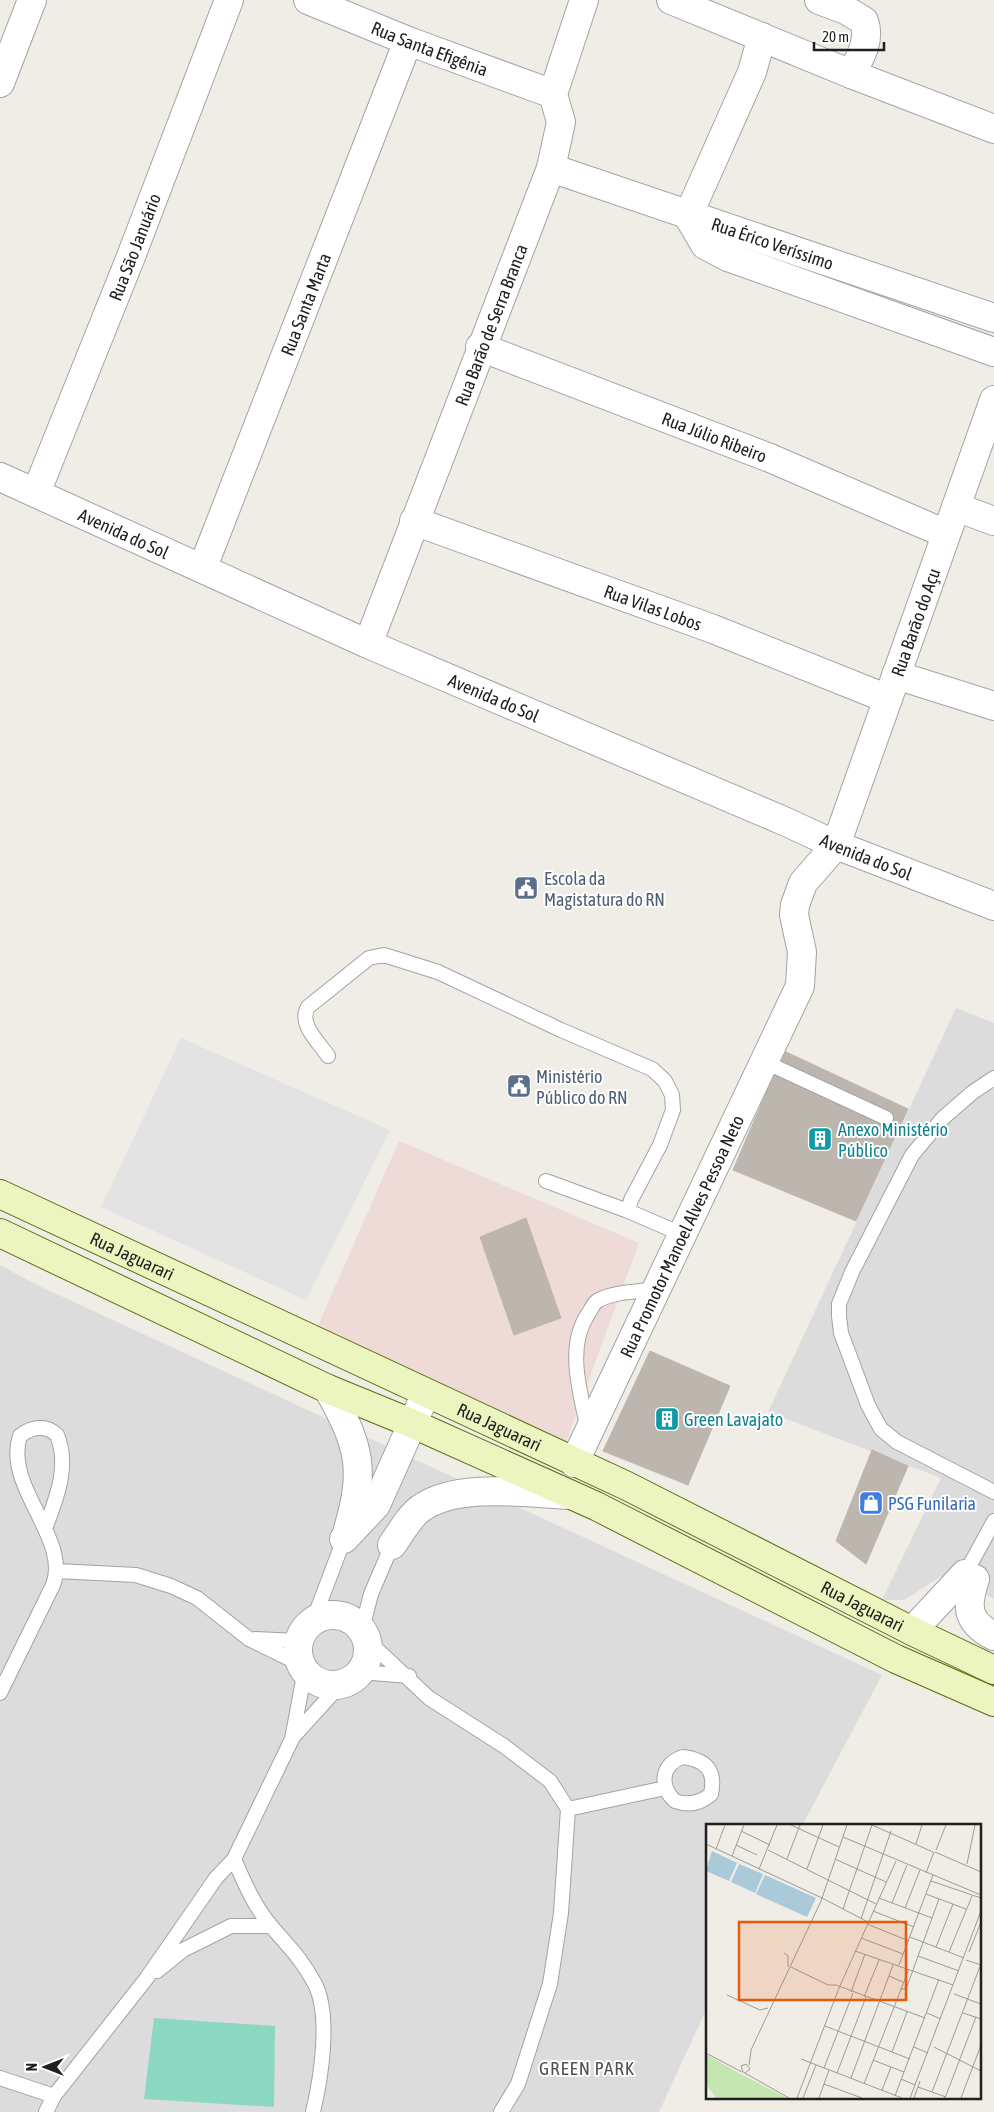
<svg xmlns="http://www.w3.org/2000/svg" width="994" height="2112" font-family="'Asap Condensed',sans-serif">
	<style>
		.residential { fill: #dddcdc }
		.commercial { fill: #eedbd7 }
		.pitch { fill: #8bd7c2 }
		.parking { fill: #e3e3e3 }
		.building { fill: #bcb6af; stroke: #c0b6aa }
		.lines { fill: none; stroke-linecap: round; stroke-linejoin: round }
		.service-casing { stroke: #a3a3a3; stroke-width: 16 }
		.minor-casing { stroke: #a3a3a3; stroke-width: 30 }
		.secondary-casing { stroke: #596e0e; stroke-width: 30 }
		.service { stroke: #fff; stroke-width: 14 }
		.minor { stroke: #fff; stroke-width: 28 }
		.secondary { stroke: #ecf4bf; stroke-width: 28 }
		.labels { text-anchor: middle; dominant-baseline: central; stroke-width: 4; stroke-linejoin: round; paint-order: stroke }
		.street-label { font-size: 18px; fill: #1f1f1f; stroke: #fff }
		.service-label { font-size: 18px; fill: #4e5e75; stroke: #fff; text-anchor: start }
		.culture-label { font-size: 18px; fill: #0d838f; stroke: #fff; text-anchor: start }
		.shop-label { font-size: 18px; fill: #366cbe; stroke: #fff; text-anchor: start }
		.neighbourhood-label { font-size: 19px; letter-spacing: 1px; fill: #525252; stroke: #fff }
		.inset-road { fill: none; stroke: #9c9b96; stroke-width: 1 }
		.view { fill: #e8590c; fill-opacity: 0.15; stroke: #e8590c; stroke-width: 2.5 }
		.inset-edge { fill: none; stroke: #1f1f1f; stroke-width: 2.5 }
	</style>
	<rect width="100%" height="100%" fill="#efede6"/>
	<path class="residential" d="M 956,1008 L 994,1023 L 994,1599 L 945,1574 L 904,1600 L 882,1600 L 941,1478 L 768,1412 Z
		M 0,1265 L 37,1285 L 882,1675 L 802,1826 L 708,1826 L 708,2006 L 659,2112 L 0,2112 Z"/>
	<path class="commercial" d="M 399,1141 L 639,1243 L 565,1445 L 316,1330 Z"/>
	<path class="pitch" d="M 154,2018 L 275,2026 L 274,2107 L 144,2099 Z"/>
	<path class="parking" d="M 181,1038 L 390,1130 L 306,1300 L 101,1207 Z"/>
	<path class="building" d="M 784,1051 L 908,1109 L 856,1221 L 733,1170 Z
		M 526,1218 L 561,1318 L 514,1335 L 480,1237 Z
		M 650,1351 L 730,1386 L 688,1485 L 603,1451 Z
		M 872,1450 L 908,1466 L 866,1564 L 836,1541 Z"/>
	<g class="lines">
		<defs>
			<path id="service" d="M 328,1056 C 318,1041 298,1024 308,1007 L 369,958 L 384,955 L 438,972 L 561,1030 L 652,1069 L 665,1081 L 672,1095 L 673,1110 L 660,1145 L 631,1200 L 628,1211 L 684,1235
				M 765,1062 L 886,1118
				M 994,1078 L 973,1092 L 943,1118 L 912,1155 L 852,1272 L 839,1304 L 839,1316 L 841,1333 L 868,1405 L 881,1429 L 897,1442 L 994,1492
				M 546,1181 L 628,1211
				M 588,1429 C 580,1392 566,1347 588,1314 C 591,1310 593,1304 597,1301 C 614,1291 638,1292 657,1289
				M 57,1571 L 136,1575 L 171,1586 L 197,1598 L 249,1639 L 302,1665
				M 965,1574 L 994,1521
				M 313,1621 L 344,1539
				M 362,1629 L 371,1594 L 392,1545
				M 255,1639 L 299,1641
				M 367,1640 L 429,1698 L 504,1746 L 550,1781 L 568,1809 L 561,1913 L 550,1984 L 518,2084 L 501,2112
				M 360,1672 L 409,1676
				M 0,1693 L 53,1585 C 71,1539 3,1486 20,1436 C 31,1427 46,1424 57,1435 C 70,1466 56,1499 45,1529
				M 292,1738 L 341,1684
				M 683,1757 C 706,1760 716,1770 711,1794 C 701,1803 689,1806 675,1801 C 659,1786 661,1764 683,1757 Z
				M 568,1809 L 665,1788
				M 234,1859 C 244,1882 254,1906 271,1926 C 288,1946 302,1959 315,1984 C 331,2016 321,2078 313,2112
				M 157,1971 L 183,1950 L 231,1926 L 270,1926
				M 0,2078 L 54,2096
				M 46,2112 L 54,2096 L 146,1979 L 216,1878 L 234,1859 L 292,1739 L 305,1670"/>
			<g id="minor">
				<path id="s1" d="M 308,0 L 408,41 L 553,94"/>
				<path d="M 671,0 L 851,74 L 994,129"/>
				<path d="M 819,0 L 846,10 L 864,21 C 871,40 860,58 851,74"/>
				<path d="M 0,83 L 32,0"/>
				<path id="s2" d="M 551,168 L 994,318"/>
				<path d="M 688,216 L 705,245 L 728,257 L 994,352"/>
				<path d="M 688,216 L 752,72 L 762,37"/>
				<path id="s3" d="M 480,347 L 770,458 L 946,534"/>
				<path id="s4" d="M 0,477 L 368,644 L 784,821 L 836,845 L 994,906"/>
				<path id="s5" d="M 36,493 L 130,259 L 229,0"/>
				<path d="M 956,507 L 994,521"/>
				<path id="s6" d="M 414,521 L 713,629 L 888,699"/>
				<path id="s7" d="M 203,567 L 408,41"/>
				<path id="s8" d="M 368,644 L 551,168 L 561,122 L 553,94 L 584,0"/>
				<path d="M 896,675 L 994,706"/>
				<path d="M 328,1389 C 361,1448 366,1470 346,1536"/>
				<path id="s9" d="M 574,1463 L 800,986 L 802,952 L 794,915 L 795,905 L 803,883 L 836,845 L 994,400"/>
				<path d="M 344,1539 L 376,1505 L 426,1393"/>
				<path d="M 392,1545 C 400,1534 409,1517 420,1509 C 456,1482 527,1493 570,1495"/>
				<path d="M 975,1579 C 966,1606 966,1622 994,1636"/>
				<circle cx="333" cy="1650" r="35"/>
				<path d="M 912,1631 L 965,1574"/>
			</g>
			<g id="secondary">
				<path id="s10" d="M 0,1194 L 627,1486 L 912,1631 L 994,1670"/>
				<path d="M 0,1233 L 328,1389 L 411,1423 L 596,1506 L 896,1659 L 994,1702"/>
			</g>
		</defs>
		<use href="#service" class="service-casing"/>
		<use href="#minor" class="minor-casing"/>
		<use href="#secondary" class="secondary-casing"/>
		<use href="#service" class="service"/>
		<use href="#minor" class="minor"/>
		<use href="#secondary" class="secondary"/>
	</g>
	<defs>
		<symbol id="civic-square" viewBox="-11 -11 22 22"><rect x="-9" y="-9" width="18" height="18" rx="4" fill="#5c6f8a" stroke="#fff"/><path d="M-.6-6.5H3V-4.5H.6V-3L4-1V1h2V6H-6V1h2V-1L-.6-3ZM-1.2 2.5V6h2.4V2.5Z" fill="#fff"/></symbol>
		<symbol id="building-square" viewBox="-11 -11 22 22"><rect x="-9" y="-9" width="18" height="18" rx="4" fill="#0f9aa8" stroke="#fff"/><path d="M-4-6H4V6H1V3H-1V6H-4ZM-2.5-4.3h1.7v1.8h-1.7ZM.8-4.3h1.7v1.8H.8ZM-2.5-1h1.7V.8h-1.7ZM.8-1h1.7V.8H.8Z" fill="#fff"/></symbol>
		<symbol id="shop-square" viewBox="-11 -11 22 22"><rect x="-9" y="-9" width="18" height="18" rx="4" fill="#3f7fe0" stroke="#fff"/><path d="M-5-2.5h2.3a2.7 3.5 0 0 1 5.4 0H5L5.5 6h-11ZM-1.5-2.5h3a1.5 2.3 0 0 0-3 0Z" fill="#fff"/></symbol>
	</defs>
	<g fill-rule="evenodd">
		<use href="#civic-square" x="512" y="874" width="28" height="28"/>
		<use href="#civic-square" x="505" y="1072" width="28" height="28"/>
		<use href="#building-square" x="806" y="1125" width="28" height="28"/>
		<use href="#building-square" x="653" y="1405" width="28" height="28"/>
		<use href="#shop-square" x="857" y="1489" width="28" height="28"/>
	</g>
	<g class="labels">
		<g class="street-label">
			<text stroke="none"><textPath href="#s1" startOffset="131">Rua Santa Efigênia</textPath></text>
			<text stroke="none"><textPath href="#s2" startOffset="234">Rua Érico Veríssimo</textPath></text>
			<text stroke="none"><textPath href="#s5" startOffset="265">Rua São Januário</textPath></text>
			<text stroke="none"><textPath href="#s7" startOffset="282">Rua Santa Marta</textPath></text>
			<text stroke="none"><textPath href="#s8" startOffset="342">Rua Barão de Serra Branca</textPath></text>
			<text stroke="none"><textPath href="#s3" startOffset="251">Rua Júlio Ribeiro</textPath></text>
			<text stroke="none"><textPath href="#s4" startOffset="136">Avenida do Sol</textPath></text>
			<text stroke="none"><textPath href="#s6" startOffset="254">Rua Vilas Lobos</textPath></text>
			<text stroke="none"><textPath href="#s9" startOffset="920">Rua Barão do Açu</textPath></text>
			<text stroke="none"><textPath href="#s4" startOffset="541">Avenida do Sol</textPath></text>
			<text stroke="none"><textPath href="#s4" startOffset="946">Avenida do Sol</textPath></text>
			<text stroke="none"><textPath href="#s9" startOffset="251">Rua Promotor Manoel Alves Pessoa Neto</textPath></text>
			<text stroke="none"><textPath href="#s10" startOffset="146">Rua Jaguarari</textPath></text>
			<text stroke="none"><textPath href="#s10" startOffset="551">Rua Jaguarari</textPath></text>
			<text stroke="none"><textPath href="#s10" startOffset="956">Rua Jaguarari</textPath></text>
		</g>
		<g class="service-label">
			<text x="544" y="878">Escola da<tspan x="544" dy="21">Magistatura do RN</tspan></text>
			<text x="536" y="1076">Ministério<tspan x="536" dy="21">Público do RN</tspan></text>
		</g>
		<g class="culture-label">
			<text x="838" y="1129">Anexo Ministério<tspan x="838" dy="21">Público</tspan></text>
			<text x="684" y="1419">Green Lavajato</text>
		</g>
		<g class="shop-label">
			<text x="888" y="1503">PSG Funilaria</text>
		</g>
		<g class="neighbourhood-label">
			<text x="587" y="2068">GREEN PARK</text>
		</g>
	</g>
	<g transform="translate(706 1824)">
		<rect width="275" height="275" fill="#efede6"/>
		<path d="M 0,230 L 29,247 L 81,274 L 10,274 L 0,260 Z" fill="#c5e5b1"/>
		<path d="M 6,27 L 31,39 L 23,57 L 0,47 ZM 33,40 L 57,50 L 49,69 L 25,58 ZM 59,51 L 110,74 L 101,93 L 50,70 Z" fill="#aac9d9"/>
		<path class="inset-road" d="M 85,1 L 133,23M 166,1 L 227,28M 35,7 L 64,21M 137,13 L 275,71M 0,20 L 116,74M 210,20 L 216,1M 30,21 L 51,31M 10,25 L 19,1M 62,26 L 170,80M 230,26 L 240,1M 229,28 L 275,48M 26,32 L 38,1M 81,35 L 94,1M 129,35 L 180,58M 261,40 L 269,1M 53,45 L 71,1M 101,45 L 117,1M 220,49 L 228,28M 225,57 L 275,74M 220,70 L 260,85M 116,74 L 162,98M 173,74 L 226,94M 186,79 L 201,41M 199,84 L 214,46M 137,85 L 166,1M 167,87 L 208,103M 155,95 L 185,7M 161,100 L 203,117M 204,113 L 258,134M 155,114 L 197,130M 230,123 L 247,80M 149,127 L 247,161M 243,128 L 266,72M 263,128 L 275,98M 78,129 L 82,132 L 82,143M 212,132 L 253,147M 260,136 L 275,141M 193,141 L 227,51M 85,143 L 122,161 L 130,161 L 219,194M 183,152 L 197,158M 194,165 L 200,165 L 233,75M 145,168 L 159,130M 248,170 L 275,180M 21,171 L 54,186 L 62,184M 158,173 L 173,136M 221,189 L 235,195M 257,189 L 275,195M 119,202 L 204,235M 208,223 L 222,229M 228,223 L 275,247M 186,228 L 201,188M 0,229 L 36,248M 95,235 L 196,274M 167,236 L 198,248M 43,241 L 45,226 L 115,77 L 141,1M 118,244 L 147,169M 39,249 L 44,245 L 40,240 L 35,242 L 37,248 L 83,274M 131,249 L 160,173M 145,254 L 187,141M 195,255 L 209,261M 118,260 L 156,274M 158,260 L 203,145M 212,263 L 240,273M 176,266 L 185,243M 226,268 L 275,140M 189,272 L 233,155M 91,274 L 133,164 L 190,37M 97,274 L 110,241M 113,274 L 123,246M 204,274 L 275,87M 208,274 L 214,257M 239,274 L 270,193M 255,274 L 275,221"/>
		<path class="view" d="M 33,98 L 200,98 L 200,176 L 33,176 Z"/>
		<rect width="275" height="275" class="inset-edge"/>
	</g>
	<g transform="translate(45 2067) rotate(270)" stroke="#ffffff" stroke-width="4" paint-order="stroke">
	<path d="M0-4L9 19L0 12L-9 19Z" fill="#1f1f1f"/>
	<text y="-8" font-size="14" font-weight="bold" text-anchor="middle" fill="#1f1f1f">N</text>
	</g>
	<path d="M814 42v8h70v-8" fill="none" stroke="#1f1f1f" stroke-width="2.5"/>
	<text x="822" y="42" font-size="15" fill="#1f1f1f" stroke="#ffffff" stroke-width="4" paint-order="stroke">20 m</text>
</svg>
